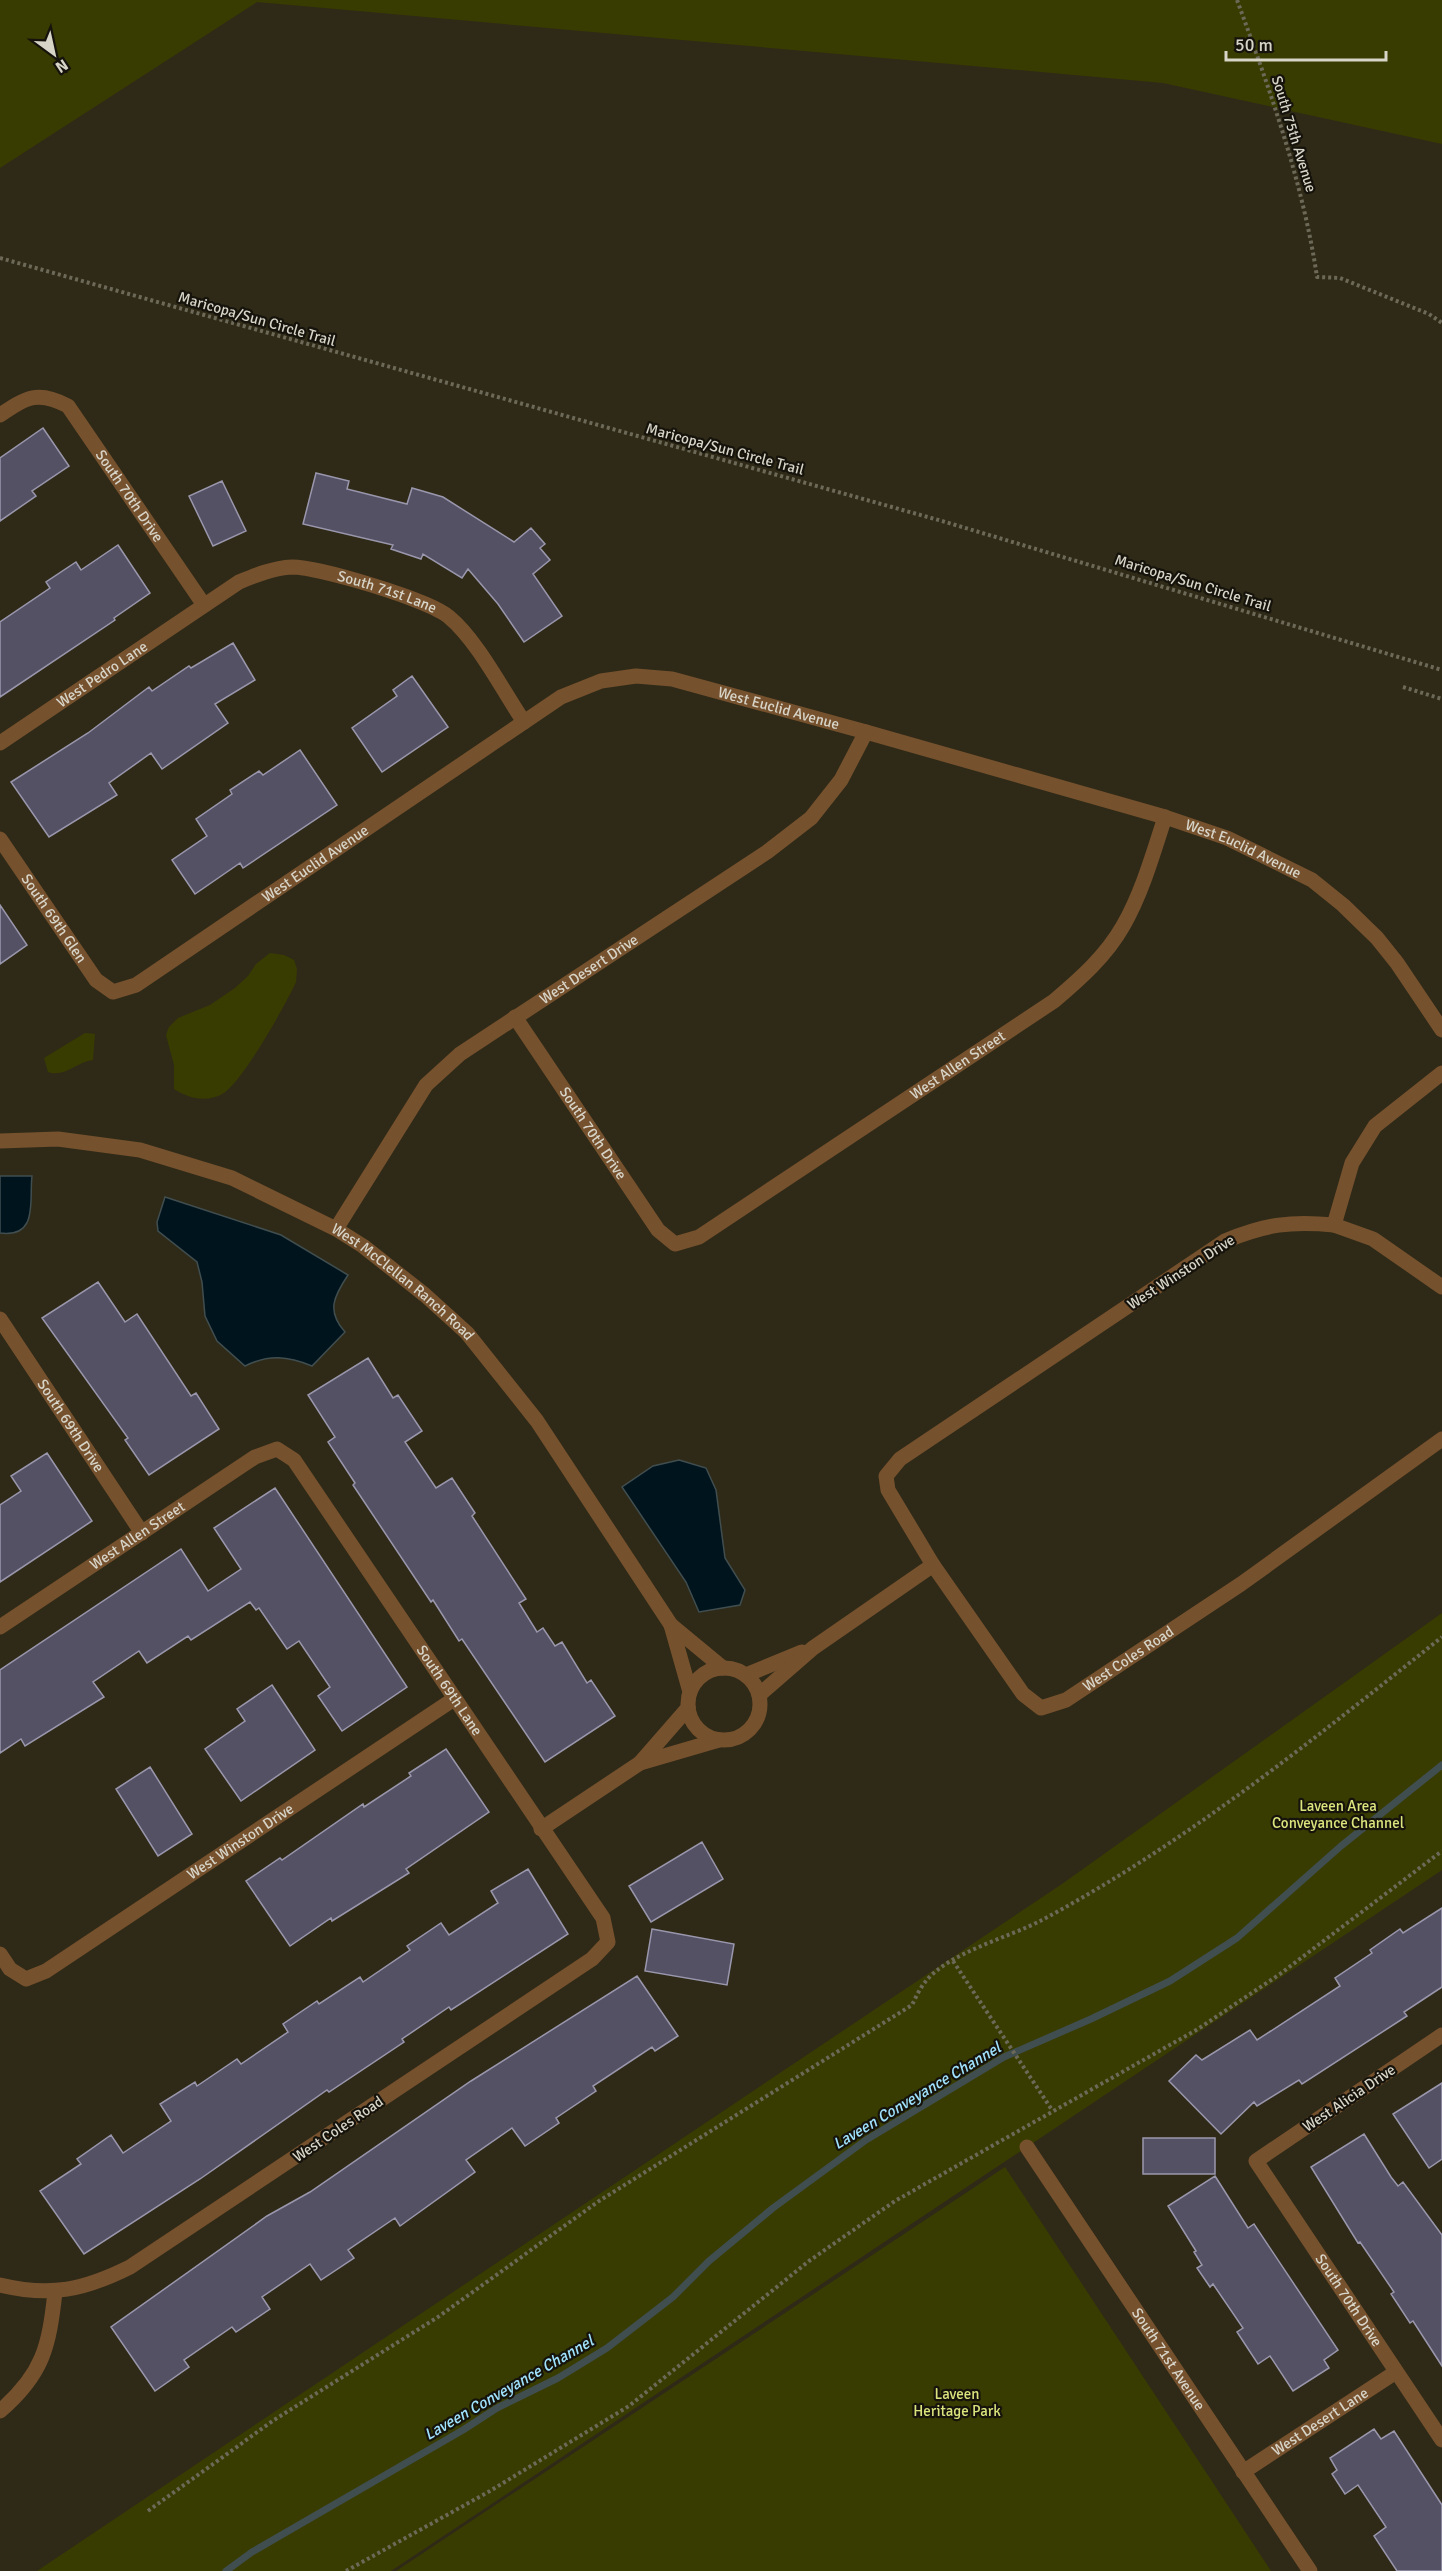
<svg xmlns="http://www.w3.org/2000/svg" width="1442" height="2571" font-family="Signika,sans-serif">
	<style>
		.green { fill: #393c00 }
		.water { fill: #00141d; stroke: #404e50; stroke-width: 1.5 }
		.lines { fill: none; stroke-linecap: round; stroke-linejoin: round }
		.stream { stroke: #404e50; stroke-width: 7 }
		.building { fill: #545165; stroke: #9a97ad; stroke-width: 1.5 }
		.path { stroke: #6d6958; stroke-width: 4; stroke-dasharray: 3 3; stroke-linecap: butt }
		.minor { stroke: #76512e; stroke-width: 15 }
		.labels { text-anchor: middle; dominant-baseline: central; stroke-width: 4.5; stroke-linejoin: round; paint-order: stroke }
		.street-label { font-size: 15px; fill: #d7d4c8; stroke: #15130b }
		.park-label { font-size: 15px; fill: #dce47d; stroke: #15130b }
		.water-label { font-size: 16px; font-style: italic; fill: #a0e2fd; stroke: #15130b }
	</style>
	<rect width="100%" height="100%" fill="#2f2a17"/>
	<path class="green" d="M 0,0 L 1442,0 L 1442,144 L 1163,83 L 257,2 L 0,168 Z
		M 270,953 L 284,955 L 294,960 L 297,969 L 296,982 C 286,1004 241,1085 222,1094 C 206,1103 188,1098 174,1089 L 174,1065 L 166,1035 L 169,1027 L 178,1018 L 210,1005 L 235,988 L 248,976 L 256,964 Z
		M 85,1033 L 95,1034 L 93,1060 C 76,1062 65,1078 48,1072 L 44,1058 Z
		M 1442,1613 L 1442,1870 L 391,2571 L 37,2571 L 1062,1884 Z
		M 1005,2167 L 1271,2571 L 396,2571 Z"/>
	<path class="water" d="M 0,1176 L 32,1176 C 29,1200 39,1238 0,1233 Z
		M 165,1197 L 281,1235 L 348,1275 C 334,1296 326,1311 345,1332 L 312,1366 C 288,1356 269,1354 245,1366 L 217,1341 L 205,1316 L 202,1282 L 197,1262 L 158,1231 L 157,1222 Z
		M 679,1460 L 706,1468 L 716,1490 L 725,1558 L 745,1590 L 740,1605 L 699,1612 L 686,1582 L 622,1487 L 653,1466 Z"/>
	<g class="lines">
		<path class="stream" d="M 226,2571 L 252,2552 L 463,2430 L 497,2408 L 558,2378 L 607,2348 L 673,2297 L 709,2261 L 773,2208 L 866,2140 L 1004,2057 L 1091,2019 L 1170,1981 L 1237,1938 L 1341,1846 L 1442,1765"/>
	</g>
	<path class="building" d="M 43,428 L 69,466 L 32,491 L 36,496 L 0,521 L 0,458 Z
		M 316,473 L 349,481 L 347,489 L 407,504 L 412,488 L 443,497 L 514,542 L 531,528 L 545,544 L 540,548 L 550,560 L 533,574 L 562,616 L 524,642 L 498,604 L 468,569 L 462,578 L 423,554 L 421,559 L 391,549 L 393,545 L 303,524 Z
		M 222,481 L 246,531 L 213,546 L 189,496 Z
		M 118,545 L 150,593 L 114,618 L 115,620 L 0,697 L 0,622 L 50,588 L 46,582 L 76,562 L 81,570 Z
		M 233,643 L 255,680 L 215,704 L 228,723 L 162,769 L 151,753 L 109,783 L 117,795 L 49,837 L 11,782 L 88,733 L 149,687 L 152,691 L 189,666 L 191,668 Z
		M 412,676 L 448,727 L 382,772 L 352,728 L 397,696 L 393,690 Z
		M 300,750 L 337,805 L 243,868 L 240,863 L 195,894 L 172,860 L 207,836 L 196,819 L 232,794 L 230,790 L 259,771 L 263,775 Z
		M 0,905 L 27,945 L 0,964 Z
		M 98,1282 L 125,1322 L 137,1314 L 191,1396 L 196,1393 L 219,1429 L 149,1475 L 125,1440 L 128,1438 L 42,1318 Z
		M 368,1358 L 393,1398 L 398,1395 L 422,1431 L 405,1442 L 436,1488 L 452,1478 L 475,1513 L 472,1516 L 526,1599 L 519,1603 L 537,1632 L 543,1628 L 555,1646 L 562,1642 L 587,1683 L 591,1680 L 615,1716 L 545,1762 L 462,1639 L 459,1641 L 433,1600 L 431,1602 L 353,1485 L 355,1483 L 328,1442 L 335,1437 L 308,1395 Z
		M 47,1453 L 92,1521 L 0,1582 L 0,1505 L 21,1491 L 11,1476 Z
		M 275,1488 L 407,1687 L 342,1731 L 318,1696 L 330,1687 L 299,1641 L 287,1649 L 259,1608 L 256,1610 L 250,1602 L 191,1640 L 188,1636 L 147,1663 L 139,1651 L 93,1682 L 104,1697 L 25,1746 L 21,1739 L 0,1753 L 0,1670 L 181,1549 L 208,1591 L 241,1569 L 214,1528 Z
		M 272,1685 L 315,1750 L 241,1801 L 205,1749 L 245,1721 L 237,1709 Z
		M 446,1749 L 489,1812 L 406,1869 L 409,1873 L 332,1921 L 331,1918 L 290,1946 L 246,1881 L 280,1858 L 282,1860 L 363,1804 L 364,1807 L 411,1776 L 409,1773 Z
		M 150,1767 L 192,1834 L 158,1856 L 116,1789 Z
		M 702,1842 L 723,1879 L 651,1922 L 629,1886 Z
		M 528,1869 L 568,1934 L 451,2010 L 449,2007 L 402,2039 L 404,2042 L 329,2092 L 327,2090 L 200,2179 L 84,2254 L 40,2191 L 81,2164 L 77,2159 L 111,2135 L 123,2153 L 171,2121 L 160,2104 L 195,2082 L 197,2086 L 237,2059 L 241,2064 L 288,2032 L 283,2024 L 317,2001 L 319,2004 L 360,1977 L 363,1982 L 410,1950 L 407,1946 L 441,1923 L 449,1935 L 498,1903 L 491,1891 Z
		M 1442,1908 L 1442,1987 L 1404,2012 L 1407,2016 L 1302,2084 L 1299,2080 L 1257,2106 L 1254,2102 L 1221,2134 L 1169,2081 L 1196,2055 L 1202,2060 L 1250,2030 L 1257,2040 L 1340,1986 L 1335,1978 L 1372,1953 L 1370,1950 L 1400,1929 L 1403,1933 Z
		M 652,1929 L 734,1944 L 727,1985 L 645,1971 Z
		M 637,1976 L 678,2036 L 655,2051 L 652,2047 L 593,2086 L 596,2091 L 556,2118 L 559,2123 L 525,2146 L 512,2128 L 466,2160 L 475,2172 L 400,2226 L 395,2218 L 348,2250 L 354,2258 L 321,2280 L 310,2264 L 262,2297 L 270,2309 L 236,2332 L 232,2327 L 184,2360 L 189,2367 L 155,2391 L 111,2327 L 267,2216 L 310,2192 L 471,2081 Z
		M 1442,2083 L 1442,2159 L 1429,2168 L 1393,2114 Z
		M 1364,2134 L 1391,2177 L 1398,2186 L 1403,2182 L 1442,2235 L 1442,2366 L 1413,2321 L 1410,2323 L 1391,2294 L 1394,2292 L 1360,2242 L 1358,2243 L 1311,2167 Z
		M 1143,2138 L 1215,2138 L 1215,2174 L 1143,2174 Z
		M 1215,2176 L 1248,2228 L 1254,2224 L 1338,2350 L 1324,2360 L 1329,2368 L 1293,2391 L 1270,2356 L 1258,2364 L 1237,2332 L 1243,2328 L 1213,2284 L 1210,2287 L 1197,2268 L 1202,2265 L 1194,2252 L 1196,2251 L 1168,2206 Z
		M 1374,2429 L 1381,2439 L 1394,2431 L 1442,2505 L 1442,2571 L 1397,2571 L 1374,2536 L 1386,2527 L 1358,2485 L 1345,2494 L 1332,2474 L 1337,2470 L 1330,2458 Z"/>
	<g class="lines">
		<path class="path" d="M 1237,0 C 1270,90 1303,183 1317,277 L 1340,278 L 1429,314 L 1442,323
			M 0,258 L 942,521 L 1442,670
			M 1403,687 L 1442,699
			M 953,1961 L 1052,2110
			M 148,2511 L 274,2420 L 438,2317 L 599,2201 L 912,2005 C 916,1997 920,1988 926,1981 C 950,1952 1008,1938 1042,1920 C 1186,1843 1314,1739 1442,1637
			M 346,2571 L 490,2491 L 629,2406 L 809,2261 L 895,2201 L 1198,2029 L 1280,1974 L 1442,1851"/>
		<g class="minor">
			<path id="s1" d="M 0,415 C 27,397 38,390 68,406 L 204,605"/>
			<path id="s2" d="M 0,743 L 239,582 C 256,575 273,568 292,567 C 319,567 430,600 449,617 C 477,640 503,691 524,722"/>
			<path id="s3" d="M 0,839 L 96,980 L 113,992 L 136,985 L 561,697 L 601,681 L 636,676 L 672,679 L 866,732 L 1165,817 L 1227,838 L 1312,880 L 1343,905 L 1377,938 L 1397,963 L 1442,1030"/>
			<path id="s4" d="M 515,1017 L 658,1230 L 675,1244 L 699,1237 L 1054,1001 C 1080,979 1106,956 1123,926 C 1142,893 1153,854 1165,817"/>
			<path id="s5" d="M 1442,1073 L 1375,1126 L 1352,1163 L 1334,1225 C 1291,1221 1266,1224 1225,1241 L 900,1459 L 886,1476 L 888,1490 L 933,1565 L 1023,1694 L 1041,1708 L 1066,1700 L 1241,1584 L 1442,1439"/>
			<path id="s6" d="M 0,1141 L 58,1139 L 140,1150 L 232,1178 L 336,1229 L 363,1246 L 425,1295 L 467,1333 L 537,1421 L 671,1625 L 690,1692"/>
			<path d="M 1334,1225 L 1373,1239 L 1442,1287"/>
			<path id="s7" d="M 336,1229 L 426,1085 L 460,1054 L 767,852 L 811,818 L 841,780 L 866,732"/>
			<path id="s8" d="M 0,1319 L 142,1533"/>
			<path d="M 671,1625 L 723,1668"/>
			<path id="s9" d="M 0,1627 L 255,1457 L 277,1449 L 294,1460 L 603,1918 L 608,1942 L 592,1959 L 130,2267 C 84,2290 51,2297 0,2285"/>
			<circle cx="724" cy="1704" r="36"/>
			<path d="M 746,1675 L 802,1652"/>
			<path d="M 759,1695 L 813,1648 L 933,1565"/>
			<path d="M 640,1763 L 719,1740"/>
			<path d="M 541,1829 L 640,1763 L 688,1708"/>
			<path id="s10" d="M 0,1954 L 10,1969 L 26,1979 L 46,1971 L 454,1699"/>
			<path id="s11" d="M 1442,2035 L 1256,2161 L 1442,2440"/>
			<path id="s12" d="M 1027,2147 L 1310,2571"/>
			<path d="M 0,2411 C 43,2374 49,2347 55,2292"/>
			<path id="s13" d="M 1243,2472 L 1396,2372"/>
		</g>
	</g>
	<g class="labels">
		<g class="street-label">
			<text transform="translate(1294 134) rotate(73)">South 75th Avenue</text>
			<text transform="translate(257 319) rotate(16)">Maricopa/Sun Circle Trail</text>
			<text transform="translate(725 449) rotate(15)">Maricopa/Sun Circle Trail</text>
			<text stroke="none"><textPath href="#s1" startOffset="183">South 70th Drive</textPath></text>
			<text transform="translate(1193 583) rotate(17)">Maricopa/Sun Circle Trail</text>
			<text stroke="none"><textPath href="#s2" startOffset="442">South 71st Lane</textPath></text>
			<text stroke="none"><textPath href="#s2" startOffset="123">West Pedro Lane</textPath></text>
			<text stroke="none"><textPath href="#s3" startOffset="954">West Euclid Avenue</textPath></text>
			<text stroke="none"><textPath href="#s3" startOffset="1440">West Euclid Avenue</textPath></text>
			<text stroke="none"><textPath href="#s3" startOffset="432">West Euclid Avenue</textPath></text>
			<text stroke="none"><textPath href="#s3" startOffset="96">South 69th Glen</textPath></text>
			<text stroke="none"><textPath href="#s7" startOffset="370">West Desert Drive</textPath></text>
			<text stroke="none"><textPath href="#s4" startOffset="614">West Allen Street</textPath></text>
			<text stroke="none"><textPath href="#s4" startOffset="140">South 70th Drive</textPath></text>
			<text transform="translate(1181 1272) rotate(-33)">West Winston Drive</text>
			<text stroke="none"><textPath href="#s6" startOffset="438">West McClellan Ranch Road</textPath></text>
			<text stroke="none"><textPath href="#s8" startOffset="128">South 69th Drive</textPath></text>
			<text stroke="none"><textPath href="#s9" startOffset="165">West Allen Street</textPath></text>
			<text stroke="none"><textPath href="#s5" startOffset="1101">West Coles Road</textPath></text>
			<text stroke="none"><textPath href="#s9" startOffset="628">South 69th Lane</textPath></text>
			<text stroke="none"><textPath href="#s10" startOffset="292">West Winston Drive</textPath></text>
			<text transform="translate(1349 2098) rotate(-34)">West Alicia Drive</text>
			<text transform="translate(338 2129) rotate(-34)">West Coles Road</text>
			<text stroke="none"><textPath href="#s11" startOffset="392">South 70th Drive</textPath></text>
			<text stroke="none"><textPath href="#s12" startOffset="255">South 71st Avenue</textPath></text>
			<text stroke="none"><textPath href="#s13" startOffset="92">West Desert Lane</textPath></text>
		</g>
		<g class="park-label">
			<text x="1338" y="1806">Laveen Area<tspan x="1338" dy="17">Conveyance Channel</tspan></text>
			<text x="957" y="2394">Laveen<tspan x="957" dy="17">Heritage Park</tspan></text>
		</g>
		<g class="water-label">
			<text transform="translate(917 2096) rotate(-31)">Laveen Conveyance Channel</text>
			<text transform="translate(509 2388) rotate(-30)">Laveen Conveyance Channel</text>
		</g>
	</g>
	<g transform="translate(54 54) rotate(147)" stroke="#15130b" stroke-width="4.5" paint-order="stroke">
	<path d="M0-4.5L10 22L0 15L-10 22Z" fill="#d7d4c8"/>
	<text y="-9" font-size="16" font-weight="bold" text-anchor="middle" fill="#d7d4c8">N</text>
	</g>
	<path d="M1226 51v9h160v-9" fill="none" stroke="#d7d4c8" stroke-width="3"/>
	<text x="1235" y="51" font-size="18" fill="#d7d4c8" stroke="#15130b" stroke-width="4.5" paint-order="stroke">50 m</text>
</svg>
